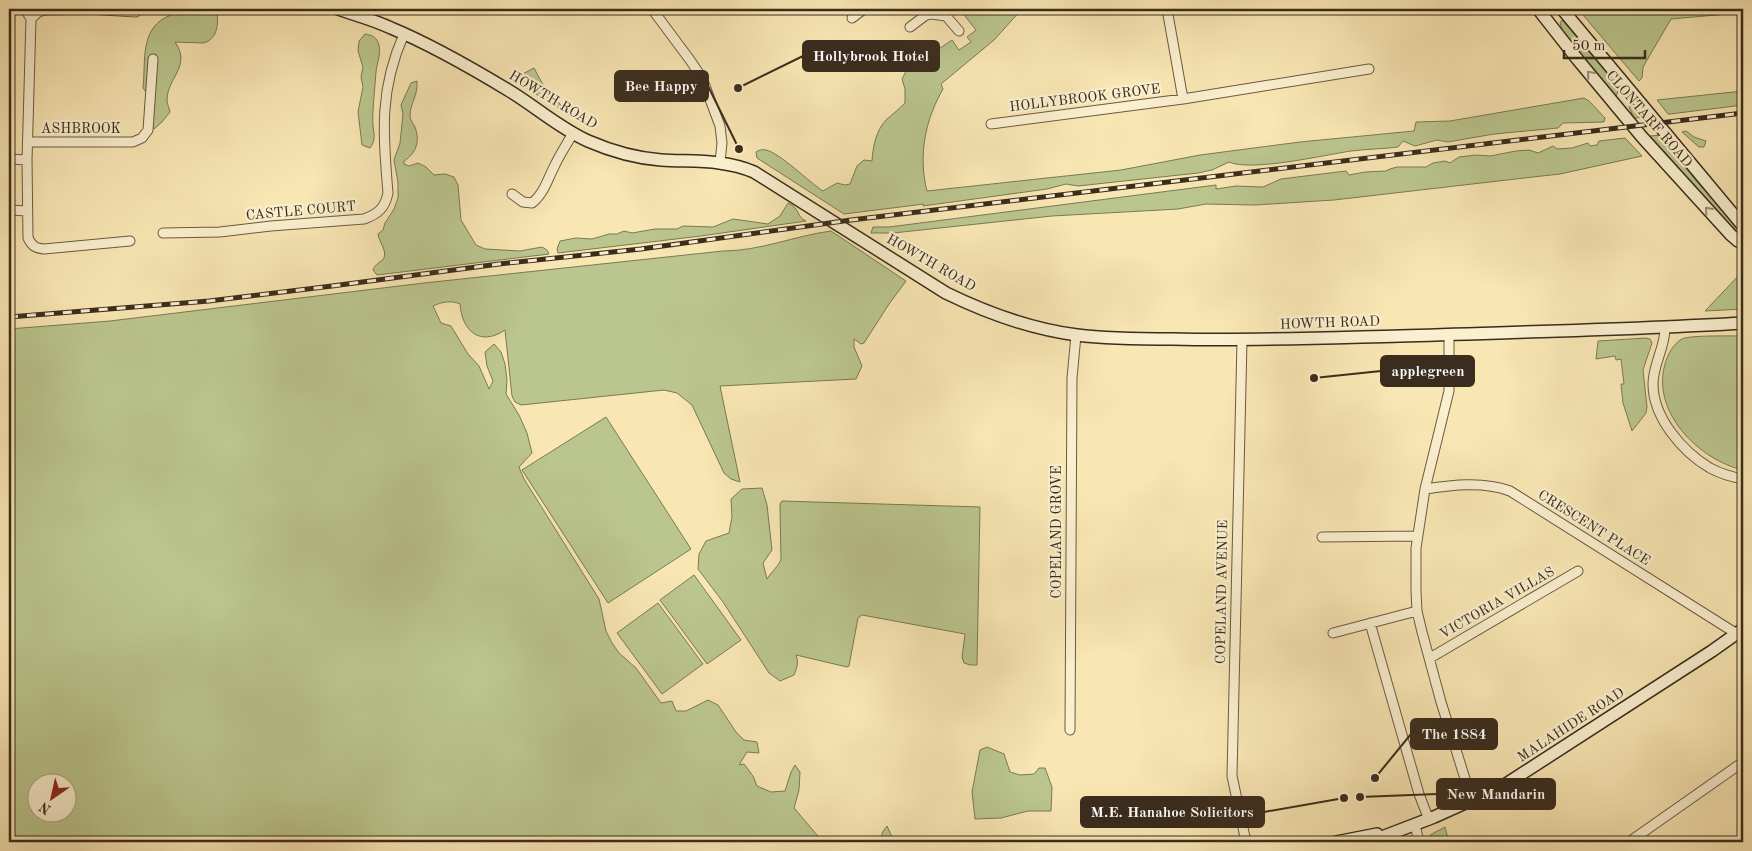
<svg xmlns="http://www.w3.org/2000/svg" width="1752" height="851" font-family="'Old Standard TT',serif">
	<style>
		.green { fill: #bbc68e; stroke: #7a7956; fill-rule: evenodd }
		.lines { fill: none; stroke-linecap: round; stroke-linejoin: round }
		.minor-casing { stroke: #6a5a43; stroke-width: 11 }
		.secondary-casing { stroke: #3a2c1e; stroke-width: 14 }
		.minor { stroke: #faefce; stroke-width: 9 }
		.secondary { stroke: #faefce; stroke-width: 11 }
		.rail-casing { stroke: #3a2c1e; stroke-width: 5 }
		.rail { stroke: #faefce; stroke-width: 3; stroke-dasharray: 9; stroke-linecap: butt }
		.oneway { stroke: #9a8e76 }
		.labels { text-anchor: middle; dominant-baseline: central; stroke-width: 4.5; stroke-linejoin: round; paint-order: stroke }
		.street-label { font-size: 14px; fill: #3a2c1e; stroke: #faefce }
		.leader { fill: none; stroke: #3a2c1e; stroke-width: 2 }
		.callout-dot { fill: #3a2c1e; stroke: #faefce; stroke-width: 2 }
		.callout { fill: #3a2c1e; stroke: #3a2c1e; stroke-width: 2 }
		.callout-label { font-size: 15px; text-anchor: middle; font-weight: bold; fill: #fff }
	</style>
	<rect width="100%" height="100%" fill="#f8e6b3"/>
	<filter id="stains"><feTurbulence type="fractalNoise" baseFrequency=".004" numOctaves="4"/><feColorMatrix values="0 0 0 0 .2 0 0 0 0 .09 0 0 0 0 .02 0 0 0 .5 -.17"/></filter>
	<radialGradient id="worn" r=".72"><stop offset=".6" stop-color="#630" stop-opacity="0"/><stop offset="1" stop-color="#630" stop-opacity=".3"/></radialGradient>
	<path class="green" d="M 171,9 L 217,9 C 218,22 219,38 204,43 L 175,42 C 192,66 167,78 167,100 C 167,103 169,108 170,112 L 162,122 L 154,129 L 151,123 L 154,103 L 143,88 C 146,60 139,27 171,15 Z
		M 942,9 L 1022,9 L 994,40 L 941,84 L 943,89 C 925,120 918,156 927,191 L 1121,170 L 1200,155 L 1300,142 L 1414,131 L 1416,122 L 1450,121 L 1584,98 L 1589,101 L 1605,118 L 1604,122 L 1563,123 L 1558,128 L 1494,134 L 1448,142 L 1437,140 L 1415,146 L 1403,141 L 1398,147 C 1382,149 1367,149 1351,151 C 1324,155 1252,172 1229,162 L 1212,170 L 1198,173 L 1078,186 L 1066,184 L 1047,189 L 923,206 L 924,204 L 844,214 L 757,158 L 756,152 C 759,150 762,149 766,150 C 780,153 809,182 823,191 L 837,183 L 845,185 L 850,184 L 857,166 L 864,160 L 872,161 C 873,146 876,130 887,119 C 893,114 899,109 905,103 L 905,89 L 902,79 L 907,69 L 924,59 L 952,40 L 959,50 L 971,42 L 967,37 L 976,30 L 961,11 L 955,15 Z
		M 1578,9 L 1727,9 L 1728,14 L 1671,19 L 1643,67 L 1642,78 L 1639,81 Z
		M 1562,20 L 1621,85 L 1616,96 L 1563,33 L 1560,23 Z
		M 365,34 C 373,35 377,38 379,45 C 381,54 377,63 376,72 C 375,87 372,112 373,126 C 374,134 376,141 370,148 L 362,145 L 358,112 L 363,87 L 361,77 L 363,67 L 358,51 L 359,41 Z
		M 534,68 L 542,83 L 570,116 L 513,79 Z
		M 417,81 C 418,97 410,103 410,116 C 410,120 413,123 415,127 C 420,140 417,153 404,161 L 404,164 L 409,166 L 418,163 L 426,167 L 434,175 L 445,174 L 454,177 L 458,185 L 461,220 L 476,245 L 485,249 L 520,251 L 542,247 L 547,250 L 549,254 L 377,275 L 373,270 C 375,264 381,262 384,258 C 387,250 379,242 378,234 L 383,230 L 385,223 L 394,209 L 398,198 L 398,182 L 394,160 L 400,143 L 403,114 L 401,105 L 411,83 Z
		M 1743,91 L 1743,105 L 1670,114 L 1668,114 L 1657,100 Z
		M 1633,100 L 1647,117 L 1634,118 L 1629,107 Z
		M 1686,131 L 1694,137 L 1706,141 L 1704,147 L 1699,147 L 1682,132 Z
		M 1662,135 L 1694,178 L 1740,231 L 1738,233 L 1650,136 Z
		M 1625,138 L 1642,156 L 1560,174 L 1533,177 L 1334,200 L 1255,205 L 1206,204 L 1178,209 L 1052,216 L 893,233 L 871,233 L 873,227 L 889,227 L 1216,185 L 1216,189 L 1236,186 L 1263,187 L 1281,179 L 1346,171 L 1349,175 L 1365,172 L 1386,171 L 1390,169 L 1397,167 L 1426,167 L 1433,163 L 1445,161 L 1450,163 L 1459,157 L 1476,155 L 1490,156 L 1516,151 L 1529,150 L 1538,153 L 1553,146 L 1557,149 L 1572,148 L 1588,143 L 1590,146 L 1597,145 L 1599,141 Z
		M 788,203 C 801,209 796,217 806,221 L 701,236 L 558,253 L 557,249 L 560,241 L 576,238 L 592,239 L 609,234 L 617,234 L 624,231 L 632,233 L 655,229 L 677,229 L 683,226 L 713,227 L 733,219 L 768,224 L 780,216 Z
		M 831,231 L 906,281 L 889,304 L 864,343 L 861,344 L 854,339 L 854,347 L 862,366 L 856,379 L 720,386 L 740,482 L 731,479 L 724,473 L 692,405 L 677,393 L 664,390 L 521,405 L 515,402 L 512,396 L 505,330 C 480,347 462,331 460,304 C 452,300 441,302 433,306 L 441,323 L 451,326 L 468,354 L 479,366 L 489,389 L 493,381 L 487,366 L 485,352 L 494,344 L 501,352 L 505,364 L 507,380 L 506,394 L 519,415 L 527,433 L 532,453 L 519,467 L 524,479 L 599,599 L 606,631 L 612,643 L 619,653 L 636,668 L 661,703 L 672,701 L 676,711 L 686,711 L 708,700 L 718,705 L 736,732 L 744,740 L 757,742 L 759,753 L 747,752 L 739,765 L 744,764 L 753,776 L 757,786 L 771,792 L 785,791 L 791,772 L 795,765 L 800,772 L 799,790 L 794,808 L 823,842 L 9,842 L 9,329 L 110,321 L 424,283 L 723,251 C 760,251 794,236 831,231 ZM 38,784 L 68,784 L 68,814 L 38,814 Z
		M 1743,271 L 1743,309 L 1705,311 Z
		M 1743,336 L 1743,470 C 1699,460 1651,412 1665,364 C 1668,354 1673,344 1682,339 C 1689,335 1732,336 1743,336 Z
		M 1646,338 L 1650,339 L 1652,343 L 1643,370 L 1647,407 L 1646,413 L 1632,431 L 1623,403 L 1621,384 L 1624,384 L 1621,359 L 1616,360 L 1615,356 L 1596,359 L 1598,341 Z
		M 606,417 L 691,549 L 608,603 L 522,470 Z
		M 762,488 L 767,505 L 772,550 L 763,563 L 767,579 C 771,572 777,568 781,560 L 780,504 L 782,501 L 980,507 L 977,665 L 970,665 L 964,663 L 962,657 L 965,634 L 862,615 L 858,618 L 849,666 L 847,667 L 796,655 C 799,662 797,668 794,675 L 780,681 L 769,673 L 723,602 L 698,569 L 699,554 L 706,541 L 729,533 L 732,517 L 731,499 L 742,489 Z
		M 694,575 L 741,640 L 707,664 L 660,600 Z
		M 658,603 L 703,664 L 662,694 L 617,633 Z
		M 987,747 L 1004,754 L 1010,772 L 1020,775 L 1034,774 L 1039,768 L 1045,768 L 1052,787 L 1051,811 L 1028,811 L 1001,818 L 975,819 L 972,792 L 980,750 Z
		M 887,826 L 892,837 L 892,842 L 881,842 L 882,833 Z
		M 1445,827 L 1449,842 L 1428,842 L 1430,835 Z"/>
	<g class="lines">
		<defs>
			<path id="minor" d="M 25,9 L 31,19 L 27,160 L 28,238 C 32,246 35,248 44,249 L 130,241
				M 652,9 L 690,60 L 702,78 L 720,126 L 722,143 L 720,162
				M 922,9 L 926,15 L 931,14 L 946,16 L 959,31
				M 1167,9 L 1183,99
				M 366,18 L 370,9
				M 852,18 L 864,9
				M 31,19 L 38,12 L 46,10 L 87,9 L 136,12
				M 910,27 L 926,15
				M 991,124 L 1183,99 L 1369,69
				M 28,142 L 133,142 L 142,138 L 148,130 L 153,59
				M 9,159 L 27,160
				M 512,194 L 523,202 L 532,203 C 544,194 548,178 555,165 C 560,154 567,144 573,133
				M 9,210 L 27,211
				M 163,233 L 220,232 L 271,226 L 364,219 C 378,214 385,208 388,193 C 383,133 379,90 404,34
				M 1665,328 C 1665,348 1653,364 1653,384 C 1653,418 1683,452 1710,468 C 1721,474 1732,477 1743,479
				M 1449,334 L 1449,391 L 1425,489 L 1416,548 L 1416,591 L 1417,611 L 1422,632 L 1441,702 L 1472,801
				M 1242,341 L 1232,776 L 1246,842
				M 1425,489 C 1452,485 1483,481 1510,491 L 1737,634
				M 1322,537 L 1417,536
				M 1370,623 L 1419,794 L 1429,820
				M 1333,633 L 1417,611
				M 1430,658 L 1578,571
				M 1070,730 L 1072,378 L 1076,335
				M 1415,825 L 1419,842
				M 1629,842 L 1743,762"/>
			<path id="secondary" d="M 338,9 C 355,15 374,20 391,28 C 432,45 470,67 508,90 C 535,106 559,128 588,141 C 611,151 635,158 661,160 C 693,162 724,159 754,172 L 946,293 C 987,313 1031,329 1077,335 C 1109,339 1141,339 1173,339 C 1249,341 1324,338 1400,336 C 1514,332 1629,330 1743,323
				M 1538,9 L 1578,60 L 1642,137 L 1731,235 L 1738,241 L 1743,242
				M 1562,9 L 1743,226
				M 1336,842 L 1377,834
				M 1369,842 L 1434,817 L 1503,786 L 1712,651 L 1743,629"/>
		</defs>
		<use href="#minor" class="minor-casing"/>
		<use href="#secondary" class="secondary-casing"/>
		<use href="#minor" class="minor"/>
		<use href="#secondary" class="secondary"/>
		<defs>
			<path id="rail" d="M 9,317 L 209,301 L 332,286 L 499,264 L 641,249 L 851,220 L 1743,113"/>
		</defs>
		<use href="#rail" class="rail-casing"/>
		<use href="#rail" class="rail"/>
	</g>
	<defs><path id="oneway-chevron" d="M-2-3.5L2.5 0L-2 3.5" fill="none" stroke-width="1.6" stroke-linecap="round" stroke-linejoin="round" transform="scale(1.25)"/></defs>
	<g class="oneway">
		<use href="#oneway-chevron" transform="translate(1590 74) rotate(-131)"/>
		<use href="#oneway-chevron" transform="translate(1708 210) rotate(-132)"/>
	</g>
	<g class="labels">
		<g class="street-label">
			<text transform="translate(1085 98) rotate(-7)">HOLLYBROOK GROVE</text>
			<text transform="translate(553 100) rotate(31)">HOWTH ROAD</text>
			<text transform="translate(1649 119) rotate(49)">CLONTARF ROAD</text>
			<text x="81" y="129">ASHBROOK</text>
			<text transform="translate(301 211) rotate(-5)">CASTLE COURT</text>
			<text transform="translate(931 263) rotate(30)">HOWTH ROAD</text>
			<text transform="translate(1330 323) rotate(-2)">HOWTH ROAD</text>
			<text transform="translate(1594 528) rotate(32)">CRESCENT PLACE</text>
			<text transform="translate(1057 532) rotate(-90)">COPELAND GROVE</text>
			<text transform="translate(1222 592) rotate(-89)">COPELAND AVENUE</text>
			<text transform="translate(1497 603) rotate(-30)">VICTORIA VILLAS</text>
			<text transform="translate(1571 725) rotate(-33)">MALAHIDE ROAD</text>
		</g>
	</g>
	<path class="leader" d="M738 88L803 56M739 149L708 86M1314 378L1381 371M1375 778L1411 734M1360 797L1437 794M1344 798L1264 812"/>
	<g class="callout-dot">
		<circle cx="738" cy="88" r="5"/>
		<circle cx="739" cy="149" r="5"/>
		<circle cx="1314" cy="378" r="5"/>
		<circle cx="1375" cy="778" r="5"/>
		<circle cx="1360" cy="797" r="5"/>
		<circle cx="1344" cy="798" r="5"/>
	</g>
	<g class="callout">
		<rect x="803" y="41" width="136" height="30" rx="5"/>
		<rect x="615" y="71" width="93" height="30" rx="5"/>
		<rect x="1381" y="356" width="93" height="30" rx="5"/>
		<rect x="1411" y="719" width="86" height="30" rx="5"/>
		<rect x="1437" y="779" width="118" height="30" rx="5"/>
		<rect x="1081" y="797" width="183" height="30" rx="5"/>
	</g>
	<g class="callout-label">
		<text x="871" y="61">Hollybrook Hotel</text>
		<text x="661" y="91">Bee Happy</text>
		<text x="1428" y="376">applegreen</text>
		<text x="1454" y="739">The 1884</text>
		<text x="1496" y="799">New Mandarin</text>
		<text x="1172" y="817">M.E. Hanahoe Solicitors</text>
	</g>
	<rect width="1752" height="851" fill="none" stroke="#f8e6b3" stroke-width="30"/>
	<rect x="10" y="10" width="1732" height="831" fill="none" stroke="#3a2c1e" stroke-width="2.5"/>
	<rect x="15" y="15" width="1722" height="821" fill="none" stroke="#3a2c1e"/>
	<g transform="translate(52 798) rotate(214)"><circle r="24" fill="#faefce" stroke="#ada188"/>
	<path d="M0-4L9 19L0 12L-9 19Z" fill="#8f2418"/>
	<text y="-8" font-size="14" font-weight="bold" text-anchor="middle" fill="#3a2c1e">N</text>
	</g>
	<path d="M1564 50v8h81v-8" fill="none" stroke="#3a2c1e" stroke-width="2.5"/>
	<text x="1572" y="50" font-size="15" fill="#3a2c1e" stroke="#faefce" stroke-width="4" paint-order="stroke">50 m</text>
	<rect width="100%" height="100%" filter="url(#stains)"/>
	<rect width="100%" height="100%" fill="url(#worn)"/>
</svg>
